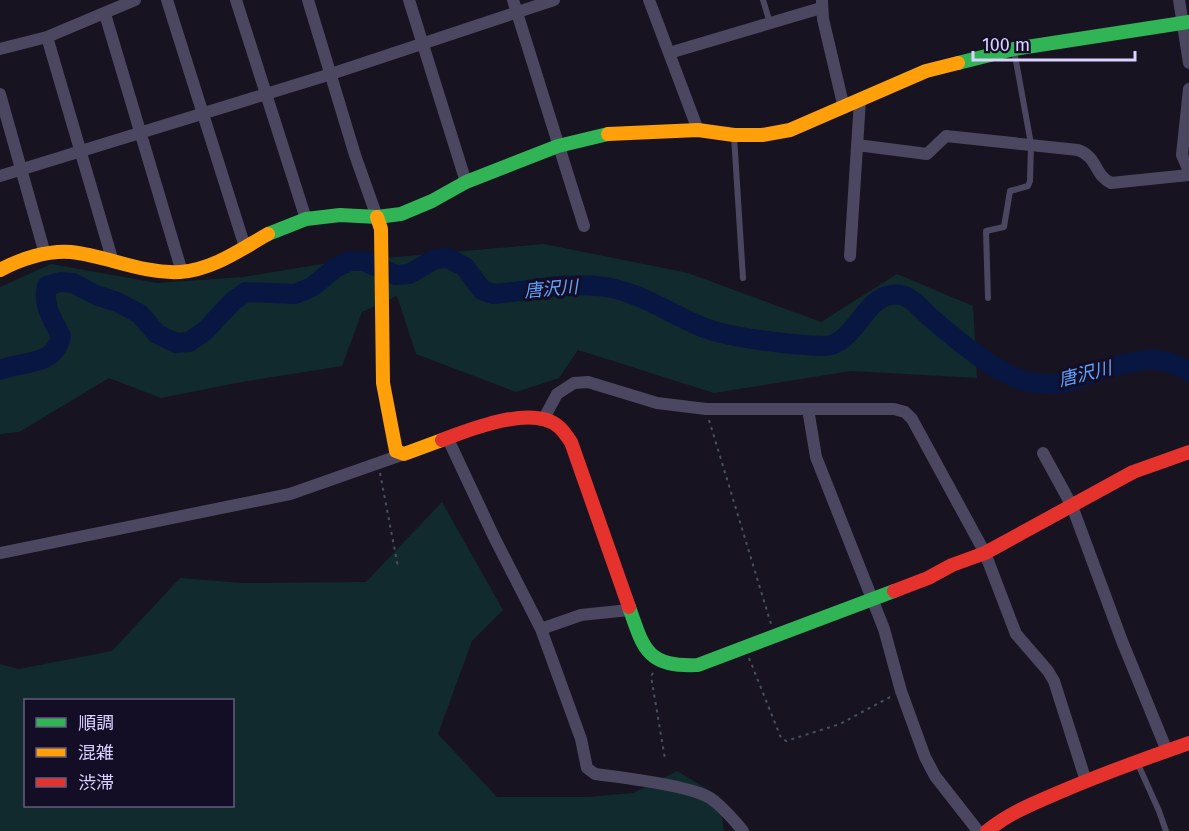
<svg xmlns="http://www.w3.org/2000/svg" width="1189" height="831" font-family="'Fira Sans','Noto Sans JP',sans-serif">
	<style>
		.green { fill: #112a2e; fill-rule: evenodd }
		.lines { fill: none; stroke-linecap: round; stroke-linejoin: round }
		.river { stroke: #081742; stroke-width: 20 }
		.path { stroke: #465262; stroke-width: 2; stroke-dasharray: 3 4.5; stroke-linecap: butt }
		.lane { stroke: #4b4761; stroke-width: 6 }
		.street { stroke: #4b4761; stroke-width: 12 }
		.fast { stroke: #30b455; stroke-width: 14 }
		.slow { stroke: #ff9f0a; stroke-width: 14 }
		.jam { stroke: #e5322d; stroke-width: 14 }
		.labels { text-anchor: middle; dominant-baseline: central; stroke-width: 6; stroke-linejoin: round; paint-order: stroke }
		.water-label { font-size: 18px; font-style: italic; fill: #60a4ff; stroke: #140d26 }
	</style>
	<rect width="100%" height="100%" fill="#171320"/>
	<path class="green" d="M 544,244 L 688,273 L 821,322 L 897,274 L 973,306 L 977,378 L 851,371 L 714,393 L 578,350 L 559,378 L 516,392 L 416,354 L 397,296 L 362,312 L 342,366 L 236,383 L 161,398 L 109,378 L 19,432 L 0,434 L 0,287 L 51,264 L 157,283 L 243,277 L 328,263 Z
		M 442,502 L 503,610 L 472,641 L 438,734 L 497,797 L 588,797 L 633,793 L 677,771 L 719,796 L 724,831 L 0,831 L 0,664 L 19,669 L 112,651 L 180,578 L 243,583 L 366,582 ZM 26,700 L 232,700 L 232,806 L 26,806 Z"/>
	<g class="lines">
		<path class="river" d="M 0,370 C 25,360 54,367 61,336 C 53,320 42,305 47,286 L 60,282 L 73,283 L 96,295 L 117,302 L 140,314 L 157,334 L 176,343 L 189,342 L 206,330 L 233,301 L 246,292 L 295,294 L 312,287 L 335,268 L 350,261 L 364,261 L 396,275 L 409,274 L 435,259 L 448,258 L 465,267 L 482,290 L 493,294 C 530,291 569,281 606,287 C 641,293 669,313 702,327 C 729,338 792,345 822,346 C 858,347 863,289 901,295 C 912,297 922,310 930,317 C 955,338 1003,381 1036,383 C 1045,384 1059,385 1067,382 C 1095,373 1139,354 1168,362 C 1175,364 1182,368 1189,371"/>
		<path class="path" d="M 709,420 L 771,624
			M 380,473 L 398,567
			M 749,658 L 781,738 L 786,741 L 840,724 L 892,696
			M 653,673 L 651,676 L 665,759"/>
		<path class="lane" d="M 763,0 L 770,23
			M 734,136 L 743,278
			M 988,298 L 986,231 L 1004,227 L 1010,191 L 1028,186 L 1030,181 L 1031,144 L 1014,50
			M 1137,762 L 1159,811 L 1166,831"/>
		<path class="street" d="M 167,0 L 245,247
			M 236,0 L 306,219
			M 308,0 L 355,155 L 377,217
			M 409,0 L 466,182
			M 513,0 L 584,226
			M 649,0 L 698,130
			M 1179,0 L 1189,63
			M 822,1 L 823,19 L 844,108
			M 105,14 L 182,272
			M 47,37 L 113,262
			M 0,49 L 47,37 L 135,0
			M 669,53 L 821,8
			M 1189,89 L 1182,155 L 1189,171
			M 0,94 L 45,254
			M 857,145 L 927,154 L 946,136 L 1078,150 C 1098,157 1094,175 1111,183 L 1189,175
			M 0,176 L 331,74 L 554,0
			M 850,256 L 860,100
			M 808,409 L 816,457 L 884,629 L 901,691 L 925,757 L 935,776 L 978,831
			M 543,420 L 557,394 L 574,383 L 588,382 L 657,403 L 706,409 L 894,409 L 905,412 L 912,419 L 985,553 L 1016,634 L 1048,671 L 1054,681 L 1086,781
			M 448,439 L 494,537 L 541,629 L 581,739 L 587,768 L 595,774 C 620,777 691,786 710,798 C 722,806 734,820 743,831
			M 1043,453 L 1072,506 L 1122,641 L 1167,751
			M 0,553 L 290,494 L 404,454
			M 541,629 L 581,615 L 629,610"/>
		<path class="fast" d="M 958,63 L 1014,49 L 1189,22
			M 268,234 L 306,219 L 340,215 L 377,217 L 401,214 L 432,201 L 466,182 L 558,146 L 608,134
			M 629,607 C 644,651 648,667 698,665 L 894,591"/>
		<path class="slow" d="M 608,134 L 698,130 L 734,135 L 762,135 L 790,130 L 926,71 L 958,63
			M 377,217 L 381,229 L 383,383 L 396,451 L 404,454 L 442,440
			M 0,270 C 20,259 48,250 71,252 C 108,256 142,274 180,272 C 212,270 240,250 268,234"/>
		<path class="jam" d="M 442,440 C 471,429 533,404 559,427 C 564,431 567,437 571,442 L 629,607
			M 894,591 L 928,578 L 952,565 L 985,553 L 1133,472 L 1189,452
			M 987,831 C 1009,813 1034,803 1060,792 C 1102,774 1146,758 1189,743"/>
	</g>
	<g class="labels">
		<g class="water-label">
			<text transform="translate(551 289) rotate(-5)">唐沢川</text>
			<text transform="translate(1085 374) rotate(-14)">唐沢川</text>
		</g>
	</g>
	<rect x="24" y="699" width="210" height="108" fill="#140d26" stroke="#645c7d" stroke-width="1.5"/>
	<rect x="36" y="718" width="30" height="9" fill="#30b455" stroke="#645c7d" stroke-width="1.5"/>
	<text x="78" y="729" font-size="18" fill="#dcd2ff">順調</text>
	<rect x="36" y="748" width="30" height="9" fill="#ff9f0a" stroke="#645c7d" stroke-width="1.5"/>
	<text x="78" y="759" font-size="18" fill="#dcd2ff">混雑</text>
	<rect x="36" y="778" width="30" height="9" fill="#e5322d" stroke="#645c7d" stroke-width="1.5"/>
	<text x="78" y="789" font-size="18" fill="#dcd2ff">渋滞</text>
	<path d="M973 51v9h162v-9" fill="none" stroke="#dcd2ff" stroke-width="3"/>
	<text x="982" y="51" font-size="18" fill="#dcd2ff" stroke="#140d26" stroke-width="4.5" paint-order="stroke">100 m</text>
</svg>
